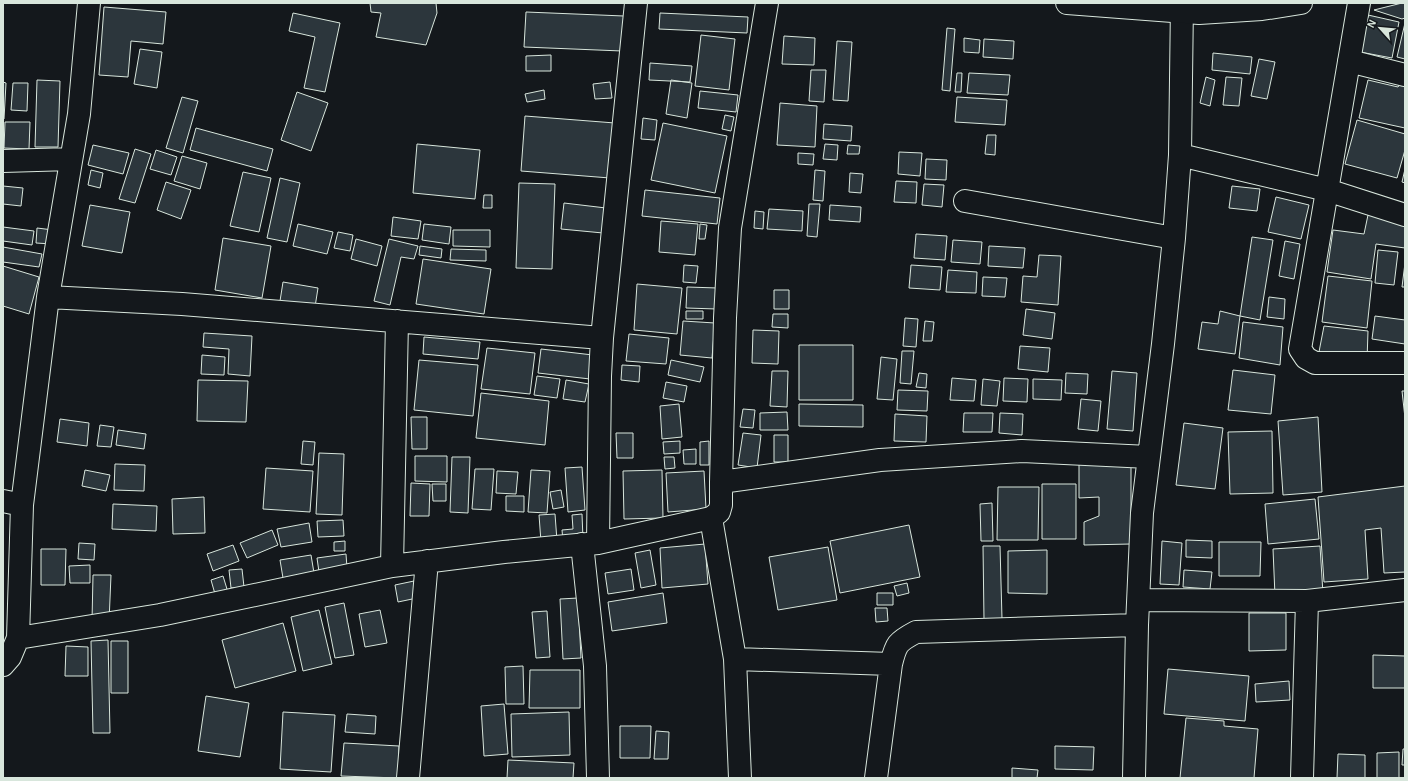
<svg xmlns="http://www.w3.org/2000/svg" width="1408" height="781" font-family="'Alegreya Sans',sans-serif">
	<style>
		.building { fill: #2c363c; stroke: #d8e6dc }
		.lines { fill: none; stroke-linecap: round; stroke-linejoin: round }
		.street-casing { stroke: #d8e6dc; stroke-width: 24 }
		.secondary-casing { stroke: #d8e6dc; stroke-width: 24 }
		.street { stroke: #14181c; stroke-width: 22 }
		.secondary { stroke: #14181c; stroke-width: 22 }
	</style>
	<rect width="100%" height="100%" fill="#14181c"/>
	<path class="building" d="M 370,3 L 436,3 L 437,13 L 426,45 L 376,37 L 381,13 L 371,12 Z
		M 1402,3 L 1405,3 L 1405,18 L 1402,19 L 1374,10 Z
		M 104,7 L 166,12 L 163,44 L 131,41 L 128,77 L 99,75 Z
		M 526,12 L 624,16 L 622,51 L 524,47 Z
		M 293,13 L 340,23 L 325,92 L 304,88 L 315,37 L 289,31 Z
		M 660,13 L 748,17 L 747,33 L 659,29 Z
		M 1368,15 L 1399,22 L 1392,58 L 1360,52 Z
		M 1405,23 L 1405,59 L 1397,57 Z
		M 947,28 L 955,29 L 950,91 L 942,90 Z
		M 701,35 L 735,39 L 729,90 L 695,86 Z
		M 784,36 L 815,38 L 814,65 L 782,64 Z
		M 964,38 L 980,40 L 979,53 L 964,52 Z
		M 984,39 L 1014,41 L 1013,59 L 983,57 Z
		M 837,41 L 852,42 L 848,101 L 833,100 Z
		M 140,49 L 162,52 L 157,88 L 134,84 Z
		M 1213,53 L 1252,57 L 1250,74 L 1212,70 Z
		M 551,55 L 551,71 L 526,71 L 526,56 Z
		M 1259,59 L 1275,62 L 1267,99 L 1251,96 Z
		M 650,63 L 692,66 L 690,82 L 649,80 Z
		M 811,70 L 826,70 L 824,102 L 809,101 Z
		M 957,73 L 962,73 L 961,92 L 955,92 Z
		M 969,73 L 1010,75 L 1008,95 L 967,93 Z
		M 1206,77 L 1215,80 L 1210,106 L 1200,103 Z
		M 1226,77 L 1242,78 L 1239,106 L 1223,105 Z
		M 1404,78 L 1405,78 L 1405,128 L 1359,118 L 1368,80 L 1398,87 Z
		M 37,80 L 60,81 L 58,147 L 35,147 Z
		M 671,80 L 692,83 L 687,118 L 666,114 Z
		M 3,82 L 6,83 L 4,119 L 3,118 Z
		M 610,82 L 612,98 L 595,99 L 593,84 Z
		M 13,83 L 28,83 L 27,111 L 11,110 Z
		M 544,90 L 545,99 L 527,102 L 525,94 Z
		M 700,91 L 738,95 L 736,112 L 698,108 Z
		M 297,92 L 328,103 L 311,151 L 281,140 Z
		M 182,97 L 198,101 L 183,153 L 166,148 Z
		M 957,97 L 1007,100 L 1005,125 L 955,122 Z
		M 780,103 L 817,106 L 815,147 L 777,145 Z
		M 725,115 L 734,117 L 731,131 L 722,129 Z
		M 525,116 L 615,123 L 610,178 L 521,171 Z
		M 643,118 L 657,120 L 655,140 L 641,139 Z
		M 1357,120 L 1405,134 L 1405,150 L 1397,178 L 1345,164 Z
		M 5,122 L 30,122 L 29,149 L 4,148 Z
		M 663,123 L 727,136 L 715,193 L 651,180 Z
		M 824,124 L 852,126 L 851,141 L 823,139 Z
		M 196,128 L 273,149 L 267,171 L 190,150 Z
		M 987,135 L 996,135 L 995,155 L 985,154 Z
		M 417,144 L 480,150 L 475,199 L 413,193 Z
		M 825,144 L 838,145 L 837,160 L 823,159 Z
		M 93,145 L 129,153 L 123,174 L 88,165 Z
		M 848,145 L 860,146 L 859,154 L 847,154 Z
		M 135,149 L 151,154 L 135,203 L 119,199 Z
		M 156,150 L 177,157 L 171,175 L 150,169 Z
		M 899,152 L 922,153 L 920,176 L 898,174 Z
		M 798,153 L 814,154 L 813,165 L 798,164 Z
		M 182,156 L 207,163 L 200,189 L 174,181 Z
		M 926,159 L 947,160 L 946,180 L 925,179 Z
		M 1405,169 L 1405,183 L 1402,182 Z
		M 91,170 L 103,173 L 100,188 L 88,185 Z
		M 815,170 L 825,171 L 823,201 L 813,200 Z
		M 243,172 L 271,178 L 259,232 L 230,226 Z
		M 850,173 L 863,174 L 861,193 L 849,192 Z
		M 280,178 L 300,183 L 287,242 L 267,238 Z
		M 896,181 L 917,182 L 916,203 L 894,202 Z
		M 166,182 L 191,190 L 181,219 L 157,210 Z
		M 519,183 L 555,184 L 552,269 L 516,268 Z
		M 924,184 L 944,185 L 942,207 L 922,205 Z
		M 3,186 L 23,188 L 21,206 L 3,204 Z
		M 1232,186 L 1260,189 L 1257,211 L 1229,208 Z
		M 645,190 L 720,198 L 717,224 L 642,216 Z
		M 484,195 L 492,195 L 492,208 L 483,208 Z
		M 1276,197 L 1309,205 L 1301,239 L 1268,232 Z
		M 564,203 L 606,208 L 603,233 L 561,229 Z
		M 809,204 L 820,204 L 817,237 L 807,236 Z
		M 90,205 L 130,212 L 122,253 L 82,246 Z
		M 830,205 L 861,207 L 860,222 L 829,220 Z
		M 769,209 L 803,211 L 802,231 L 767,229 Z
		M 755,211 L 764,212 L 763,229 L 754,228 Z
		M 1368,215 L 1405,220 L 1405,248 L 1376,244 L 1371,279 L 1327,272 L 1333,230 L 1364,234 Z
		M 393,217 L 421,221 L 418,239 L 391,236 Z
		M 661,221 L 698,224 L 695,255 L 659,252 Z
		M 298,224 L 333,232 L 327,254 L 293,246 Z
		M 424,224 L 451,227 L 449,244 L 422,240 Z
		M 700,224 L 707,225 L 705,239 L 699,239 Z
		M 3,227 L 34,231 L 32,245 L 3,241 Z
		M 37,228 L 53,230 L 52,244 L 36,243 Z
		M 453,230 L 490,230 L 490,247 L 453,246 Z
		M 338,232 L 353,235 L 350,251 L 334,248 Z
		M 916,234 L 947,236 L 945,260 L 914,258 Z
		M 1252,237 L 1273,240 L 1260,320 L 1240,316 Z
		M 223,238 L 271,246 L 262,298 L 215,290 Z
		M 356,239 L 382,246 L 377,266 L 351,259 Z
		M 389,239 L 418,246 L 414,259 L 401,257 L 390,305 L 374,301 Z
		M 953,240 L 982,242 L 980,264 L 951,262 Z
		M 1285,241 L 1300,244 L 1294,279 L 1279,276 Z
		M 420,246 L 442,249 L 441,258 L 419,255 Z
		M 989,246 L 1025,248 L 1023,268 L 988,266 Z
		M 3,247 L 42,254 L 39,267 L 3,262 Z
		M 451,249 L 486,250 L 486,261 L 450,260 Z
		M 1378,250 L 1398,252 L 1394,285 L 1375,283 Z
		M 1039,255 L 1061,256 L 1058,305 L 1021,302 L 1023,276 L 1037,277 Z
		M 423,259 L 491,269 L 484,314 L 416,304 Z
		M 1405,263 L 1405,287 L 1402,287 Z
		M 684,265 L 698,266 L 696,283 L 683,282 Z
		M 911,265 L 942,267 L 940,290 L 909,288 Z
		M 3,266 L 39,277 L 29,314 L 3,306 Z
		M 948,270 L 977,272 L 976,293 L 946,292 Z
		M 1328,276 L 1372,281 L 1367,328 L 1322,322 Z
		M 983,277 L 1007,278 L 1005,297 L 982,296 Z
		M 283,282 L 318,288 L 315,307 L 280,301 Z
		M 637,284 L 682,288 L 677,334 L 634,330 Z
		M 687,287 L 718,288 L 717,309 L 686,308 Z
		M 774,290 L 789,290 L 789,309 L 774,309 Z
		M 1269,297 L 1285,299 L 1284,319 L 1267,317 Z
		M 1026,309 L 1055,313 L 1052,339 L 1023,335 Z
		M 686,311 L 703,311 L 703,319 L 686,319 Z
		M 1220,311 L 1240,316 L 1235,354 L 1198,349 L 1202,322 L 1218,324 Z
		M 773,314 L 788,314 L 788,328 L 772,327 Z
		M 1375,316 L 1405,320 L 1405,344 L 1372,339 Z
		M 905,318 L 918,319 L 916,347 L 903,346 Z
		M 683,321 L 715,323 L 712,358 L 680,355 Z
		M 925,321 L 934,322 L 932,341 L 923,341 Z
		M 1243,322 L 1283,327 L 1280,365 L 1239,358 Z
		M 1324,326 L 1368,331 L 1367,361 L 1318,357 Z
		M 753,330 L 779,331 L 778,364 L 752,363 Z
		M 204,333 L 252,336 L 250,376 L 228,374 L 229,349 L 203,347 Z
		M 629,334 L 669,338 L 666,364 L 626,361 Z
		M 424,337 L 480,342 L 478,359 L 423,354 Z
		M 799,345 L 853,345 L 853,400 L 799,400 Z
		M 1020,346 L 1050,348 L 1048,372 L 1018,369 Z
		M 487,348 L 535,353 L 530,394 L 481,389 Z
		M 541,349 L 593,355 L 590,379 L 538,373 Z
		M 902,351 L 914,351 L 911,384 L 900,383 Z
		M 202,355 L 225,357 L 224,375 L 201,374 Z
		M 881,357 L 897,359 L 893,400 L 877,399 Z
		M 419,360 L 478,365 L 473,416 L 414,410 Z
		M 671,360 L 704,367 L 700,382 L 668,375 Z
		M 622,365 L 640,366 L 639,382 L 621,380 Z
		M 1233,370 L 1275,375 L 1271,414 L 1228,410 Z
		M 772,371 L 788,371 L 787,407 L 770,406 Z
		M 1112,371 L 1137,373 L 1133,431 L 1107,429 Z
		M 919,373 L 927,374 L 926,388 L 916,387 Z
		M 1066,373 L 1088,374 L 1087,394 L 1065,393 Z
		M 537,376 L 560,379 L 557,398 L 534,395 Z
		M 952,378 L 976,380 L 974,401 L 950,400 Z
		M 1004,378 L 1028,379 L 1027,402 L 1003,401 Z
		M 983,379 L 1000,381 L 997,406 L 981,405 Z
		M 1033,379 L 1062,380 L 1061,400 L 1033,399 Z
		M 198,380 L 248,381 L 246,422 L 197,421 Z
		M 566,380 L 589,384 L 585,402 L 563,399 Z
		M 666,382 L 687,386 L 684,402 L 663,398 Z
		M 898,390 L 928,391 L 927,411 L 897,410 Z
		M 1402,391 L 1405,391 L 1405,418 Z
		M 481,393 L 549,401 L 545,445 L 476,438 Z
		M 1081,399 L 1101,401 L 1098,431 L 1078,429 Z
		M 679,404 L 682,437 L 662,439 L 660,406 Z
		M 799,404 L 863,405 L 863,427 L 799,426 Z
		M 743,409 L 755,410 L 753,428 L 740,427 Z
		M 787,412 L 788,430 L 760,430 L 760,413 Z
		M 964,413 L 993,413 L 992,432 L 963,432 Z
		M 1000,413 L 1023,414 L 1022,435 L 999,433 Z
		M 895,414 L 927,416 L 926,442 L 894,441 Z
		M 411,417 L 427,417 L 427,449 L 412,449 Z
		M 1318,417 L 1322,492 L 1283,495 L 1278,421 Z
		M 60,419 L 89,423 L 87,446 L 57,442 Z
		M 1184,423 L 1223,428 L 1215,489 L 1176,485 Z
		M 100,425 L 114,427 L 111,447 L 97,446 Z
		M 118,430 L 146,434 L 144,449 L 116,445 Z
		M 1272,431 L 1273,493 L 1230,494 L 1228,432 Z
		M 616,433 L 633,433 L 633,458 L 617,458 Z
		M 743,433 L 761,435 L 757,468 L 738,465 Z
		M 774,435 L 788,435 L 788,462 L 774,462 Z
		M 303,441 L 315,442 L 313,465 L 301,464 Z
		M 680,441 L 680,453 L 664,454 L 663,442 Z
		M 709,441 L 709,465 L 700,465 L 700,442 Z
		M 696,449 L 696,464 L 684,464 L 683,450 Z
		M 319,453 L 344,454 L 342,515 L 316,514 Z
		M 415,456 L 447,456 L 447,482 L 415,481 Z
		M 452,457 L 470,457 L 468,513 L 450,512 Z
		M 664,457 L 674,457 L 675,468 L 665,469 Z
		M 1131,457 L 1131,544 L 1084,545 L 1084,522 L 1099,516 L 1099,497 L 1079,498 L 1079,458 Z
		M 115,464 L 145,465 L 144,491 L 114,490 Z
		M 582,467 L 585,510 L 568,512 L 565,468 Z
		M 266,468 L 313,471 L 310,512 L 263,509 Z
		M 475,469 L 494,469 L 491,510 L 472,509 Z
		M 85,470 L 110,475 L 106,491 L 82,486 Z
		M 531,470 L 550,471 L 547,513 L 528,512 Z
		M 662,470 L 663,518 L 624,519 L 623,471 Z
		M 497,471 L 518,472 L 516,494 L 496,493 Z
		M 704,471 L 706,509 L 668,512 L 666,473 Z
		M 411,483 L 430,484 L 429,516 L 410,516 Z
		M 432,484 L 446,484 L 446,501 L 433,501 Z
		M 1042,484 L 1076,484 L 1076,539 L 1042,539 Z
		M 1405,486 L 1405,572 L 1384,573 L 1381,528 L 1365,530 L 1368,579 L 1324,582 L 1318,497 Z
		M 998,487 L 1039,487 L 1038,540 L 997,540 Z
		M 561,490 L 564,507 L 553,509 L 550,492 Z
		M 506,496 L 524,496 L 524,512 L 506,511 Z
		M 204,497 L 205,533 L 173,534 L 172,499 Z
		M 1315,499 L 1319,539 L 1268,544 L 1265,504 Z
		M 992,503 L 993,541 L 981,541 L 980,504 Z
		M 113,504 L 157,506 L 156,531 L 112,529 Z
		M 555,514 L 557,541 L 541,542 L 539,515 Z
		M 582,514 L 583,539 L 563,541 L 562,530 L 573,529 L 572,515 Z
		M 343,520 L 344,536 L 318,537 L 317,521 Z
		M 309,523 L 312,542 L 281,547 L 277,529 Z
		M 909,525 L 920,577 L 840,593 L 830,541 Z
		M 272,530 L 278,545 L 247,558 L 240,543 Z
		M 1186,540 L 1212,541 L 1212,558 L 1186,557 Z
		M 345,541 L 345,551 L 334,551 L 334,542 Z
		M 1162,541 L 1182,543 L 1179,585 L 1160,584 Z
		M 1219,542 L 1261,542 L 1260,576 L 1219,576 Z
		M 79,543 L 95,544 L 94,560 L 78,559 Z
		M 705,544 L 708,584 L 662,588 L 660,548 Z
		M 233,545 L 239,561 L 213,571 L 207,554 Z
		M 983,546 L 1000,546 L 1002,619 L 984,620 Z
		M 1320,546 L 1323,594 L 1275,596 L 1273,549 Z
		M 828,547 L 837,600 L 778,610 L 769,557 Z
		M 41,549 L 66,549 L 65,585 L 41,585 Z
		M 650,550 L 656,585 L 641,588 L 635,553 Z
		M 1047,550 L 1047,594 L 1008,593 L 1008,551 Z
		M 346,554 L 347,568 L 319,572 L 317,558 Z
		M 311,555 L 314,573 L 283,578 L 280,560 Z
		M 90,565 L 90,583 L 70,583 L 69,566 Z
		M 242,569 L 244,587 L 231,588 L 229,570 Z
		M 631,569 L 634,590 L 608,594 L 605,573 Z
		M 1184,570 L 1212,572 L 1210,589 L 1183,587 Z
		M 93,575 L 111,575 L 109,622 L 92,621 Z
		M 223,576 L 227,589 L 215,594 L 211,580 Z
		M 414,581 L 417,598 L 398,602 L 395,585 Z
		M 907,583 L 909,593 L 897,596 L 894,586 Z
		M 663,593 L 667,623 L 612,631 L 608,602 Z
		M 877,593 L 893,593 L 893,605 L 877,605 Z
		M 578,598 L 581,658 L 563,659 L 560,599 Z
		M 344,603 L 354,655 L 335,658 L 325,607 Z
		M 875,608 L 887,608 L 888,621 L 876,622 Z
		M 319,610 L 332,664 L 303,671 L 291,617 Z
		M 380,610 L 387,643 L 365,647 L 359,614 Z
		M 547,611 L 550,657 L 536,658 L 532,612 Z
		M 1249,613 L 1286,613 L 1286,650 L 1249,651 Z
		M 283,623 L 296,671 L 235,688 L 222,640 Z
		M 108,640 L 110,733 L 93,733 L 91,641 Z
		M 111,641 L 128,641 L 128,693 L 111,693 Z
		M 66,646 L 88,647 L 88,676 L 65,676 Z
		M 1373,655 L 1405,656 L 1405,688 L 1373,688 Z
		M 523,666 L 524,704 L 506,704 L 505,667 Z
		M 1168,669 L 1249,676 L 1245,721 L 1164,714 Z
		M 530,670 L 580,670 L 580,708 L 529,708 Z
		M 1289,681 L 1290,700 L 1256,702 L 1255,684 Z
		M 206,696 L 249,703 L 240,757 L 198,751 Z
		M 504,704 L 508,754 L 484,756 L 481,706 Z
		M 283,712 L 335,715 L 331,772 L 280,769 Z
		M 569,712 L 570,755 L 512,757 L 511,714 Z
		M 347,714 L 376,716 L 375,734 L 345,732 Z
		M 1186,718 L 1224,721 L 1224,726 L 1258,729 L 1254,778 L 1180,778 Z
		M 620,726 L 651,726 L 650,758 L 620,758 Z
		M 656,731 L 669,732 L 668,759 L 654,759 Z
		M 344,743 L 399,746 L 398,778 L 341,776 Z
		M 1055,746 L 1094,747 L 1093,770 L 1055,769 Z
		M 1403,749 L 1405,749 L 1405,765 L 1402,765 Z
		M 1399,752 L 1399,778 L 1377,778 L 1377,753 Z
		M 1338,754 L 1365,755 L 1365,778 L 1337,778 Z
		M 508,760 L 574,763 L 573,778 L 507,778 Z
		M 1012,768 L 1038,770 L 1037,778 L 1012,778 Z"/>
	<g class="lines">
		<defs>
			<path id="street" d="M 1359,3 L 1300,349 L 1306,358 L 1315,363 L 1405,363
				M 1349,61 L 1405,75
				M 1180,155 L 1327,190 L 1405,215
				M 3,161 L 71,159
				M 965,201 L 1174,238
				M 48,297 L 182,304 L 602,338
				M 721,482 L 725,318 L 730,228 L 767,3
				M 3,501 L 22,505
				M 711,518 L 735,659 L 740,778
				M 598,543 L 600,376 L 602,338 L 636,3
				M 582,544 L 595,666 L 598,778
				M 392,566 L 397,321
				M 1139,600 L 1307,601 L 1405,590
				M 18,638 L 160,615 L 392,566 L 504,552 L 598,543 L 711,518 L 719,512 L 721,505 L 721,482 L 880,460 L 1022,451 L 1149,457
				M 735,659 L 891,664
				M 3,665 L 10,657 L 18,638 L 22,505 L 48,297 L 79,114 L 89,3
				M 408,778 L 427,561
				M 876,778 L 891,664 C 896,644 897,642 916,632 L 1137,625
				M 1134,778 L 1137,625 L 1142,513 L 1163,344 L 1174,238 L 1180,155 L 1182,3
				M 1302,778 L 1307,601"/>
			<path id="secondary" d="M 1067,3 L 1199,13 L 1262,9 L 1301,3"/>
		</defs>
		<use href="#street" class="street-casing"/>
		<use href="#secondary" class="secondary-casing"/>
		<use href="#street" class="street"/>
		<use href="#secondary" class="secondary"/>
	</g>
	<rect width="1408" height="781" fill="none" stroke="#d8e6dc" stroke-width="8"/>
	<g transform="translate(1380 28) rotate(297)" stroke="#14181c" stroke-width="3" paint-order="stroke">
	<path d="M0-3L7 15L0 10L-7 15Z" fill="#d8e6dc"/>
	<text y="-6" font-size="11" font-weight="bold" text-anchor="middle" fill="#d8e6dc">N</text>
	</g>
</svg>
